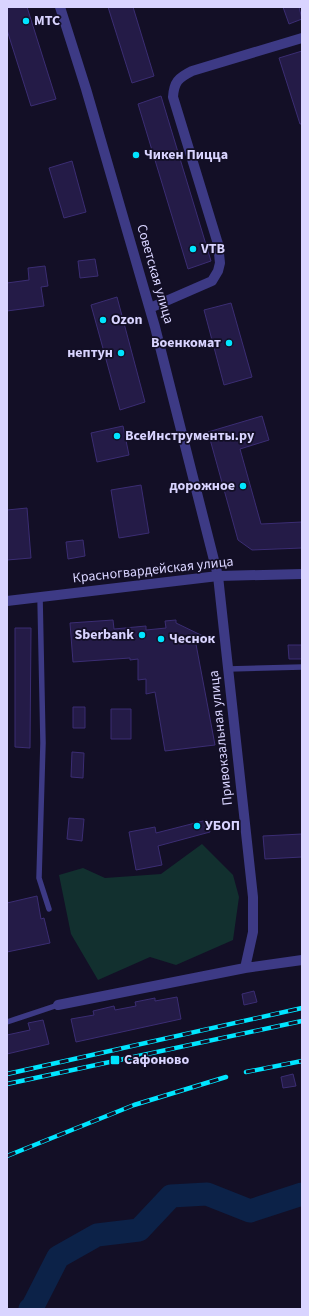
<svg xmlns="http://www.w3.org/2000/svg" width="309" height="1316" font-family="'Source Sans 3',sans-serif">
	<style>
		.green { fill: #12302f }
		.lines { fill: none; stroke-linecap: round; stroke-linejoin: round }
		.river { stroke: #0c2248; stroke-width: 23 }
		.building { fill: #241b47; stroke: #3b2d73 }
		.service { stroke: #3d3a85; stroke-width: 5.5 }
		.minor { stroke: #3d3a85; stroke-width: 10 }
		.tertiary { stroke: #3d3a85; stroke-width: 10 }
		.rail-casing { stroke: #00e5ff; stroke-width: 4.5 }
		.rail { stroke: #130f26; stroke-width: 3; stroke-dasharray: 9; stroke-linecap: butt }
		.poi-dot { fill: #00e5ff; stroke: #130f26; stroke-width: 1.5 }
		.labels { text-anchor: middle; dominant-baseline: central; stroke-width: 3.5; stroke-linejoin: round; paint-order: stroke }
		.poi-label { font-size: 14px; font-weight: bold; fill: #d9d4ff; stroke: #130f26; text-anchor: start }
		.street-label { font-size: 14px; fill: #d9d4ff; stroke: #130f26 }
	</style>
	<rect width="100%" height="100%" fill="#130f26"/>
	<path class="green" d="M 202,844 L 233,875 L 239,897 L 233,940 L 176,965 L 150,957 L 98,980 L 71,934 L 59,875 L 83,868 L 105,878 L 161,874 Z"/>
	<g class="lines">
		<path class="river" d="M 30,1309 L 32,1308 L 58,1257 L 97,1235 L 139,1230 L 171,1196 L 207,1194 L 250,1211 L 302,1194"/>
	</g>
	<path class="building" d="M 7,7 L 27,7 L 56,99 L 31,106 L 7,30 Z
		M 108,7 L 133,7 L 154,76 L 132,83 Z
		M 283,7 L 299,7 L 302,19 L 289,24 Z
		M 302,51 L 302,124 L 300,124 L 279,58 Z
		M 161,96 L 211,261 L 188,269 L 138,104 Z
		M 72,161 L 86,212 L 64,218 L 49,168 Z
		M 95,259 L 98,276 L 80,278 L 78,261 Z
		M 45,266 L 48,286 L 41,287 L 44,306 L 7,311 L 7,283 L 29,280 L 28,268 Z
		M 117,297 L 145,402 L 120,410 L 91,305 Z
		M 231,303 L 252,377 L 224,385 L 204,310 Z
		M 262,416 L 269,440 L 240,449 L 261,524 L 302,522 L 302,548 L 252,550 L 238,540 L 208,432 Z
		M 123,426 L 129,455 L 97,462 L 91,433 Z
		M 141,485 L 149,533 L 119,538 L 111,490 Z
		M 27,508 L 31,558 L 7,560 L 7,510 Z
		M 83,540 L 85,556 L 68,559 L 66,542 Z
		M 113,620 L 114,629 L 146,626 L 146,630 L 166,628 L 165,621 L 176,620 L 176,623 L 205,637 L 195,639 L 215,745 L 165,751 L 155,692 L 146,694 L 146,679 L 138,680 L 138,659 L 130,660 L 130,658 L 73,662 L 70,623 Z
		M 15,628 L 31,628 L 30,748 L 15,747 Z
		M 288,645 L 302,645 L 302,659 L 289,659 Z
		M 73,707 L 85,707 L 85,728 L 73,728 Z
		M 111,709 L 131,709 L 131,739 L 111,739 Z
		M 72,752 L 84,753 L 83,778 L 71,777 Z
		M 69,818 L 84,819 L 82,841 L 67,839 Z
		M 207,820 L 210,832 L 158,846 L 162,865 L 136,870 L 129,832 L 155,827 L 156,833 Z
		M 302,834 L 302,857 L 265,859 L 263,836 Z
		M 37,896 L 41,919 L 44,918 L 50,943 L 7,952 L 7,903 Z
		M 254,991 L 257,1002 L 244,1005 L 242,994 Z
		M 177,997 L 181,1019 L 76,1042 L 71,1019 L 94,1015 L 93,1011 L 114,1006 L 115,1010 L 136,1006 L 135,1002 L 155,998 L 155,1001 Z
		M 43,1020 L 49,1044 L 7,1054 L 7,1035 L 30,1030 L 28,1023 Z
		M 293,1074 L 296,1086 L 283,1088 L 281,1077 Z"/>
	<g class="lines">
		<path class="service" d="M 40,597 L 43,743 L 39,878 L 49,909
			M 228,669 L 302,667
			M 7,1022 L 58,1005"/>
		<path class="minor" d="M 150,308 L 212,281 L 218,271 L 220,263 L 218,244 L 173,97 C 174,82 178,78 192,71 L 302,38
			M 245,968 L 302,960
			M 58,1005 L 245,968 L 253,932 L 253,897 L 218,576 L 155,327 L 86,89 L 60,7"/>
		<path class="tertiary" d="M 7,601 L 218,576 L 302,574"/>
		<defs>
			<path id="rail" d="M 246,1072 L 302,1061
				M 7,1074 L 302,1008
				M 7,1084 L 302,1021
				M 7,1156 L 134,1105 L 226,1077"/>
		</defs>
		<use href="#rail" class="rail-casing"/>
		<use href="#rail" class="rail"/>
	</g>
	<g class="poi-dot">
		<circle cx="26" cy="21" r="4"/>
		<circle cx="136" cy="155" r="4"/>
		<circle cx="193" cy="249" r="4"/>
		<circle cx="103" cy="320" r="4"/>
		<circle cx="229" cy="343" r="4"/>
		<circle cx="121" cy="353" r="4"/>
		<circle cx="117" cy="436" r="4"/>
		<circle cx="243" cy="486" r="4"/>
		<circle cx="142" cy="635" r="4"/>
		<circle cx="161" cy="639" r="4"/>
		<circle cx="197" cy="826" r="4"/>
		<rect x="110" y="1055" width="10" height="10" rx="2"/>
	</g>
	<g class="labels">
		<g class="poi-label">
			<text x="34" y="21">МТС</text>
			<text x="144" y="155">Чикен Пицца</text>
			<text x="201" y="249">VTB</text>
			<text x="111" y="320">Ozon</text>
			<text x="221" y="343" text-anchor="end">Военкомат</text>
			<text x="113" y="353" text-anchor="end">нептун</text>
			<text x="125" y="436">ВсеИнструменты.ру</text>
			<text x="235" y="486" text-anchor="end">дорожное</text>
			<text x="134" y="635" text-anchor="end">Sberbank</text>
			<text x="169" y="639">Чеснок</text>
			<text x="205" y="826">УБОП</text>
			<text x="124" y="1060">Сафоново</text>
		</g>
		<g class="street-label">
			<text transform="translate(155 274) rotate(74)">Советская улица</text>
			<text transform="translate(153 570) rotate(-6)">Красногвардейская улица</text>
			<text transform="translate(221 738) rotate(-96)">Привокзальная улица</text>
		</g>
	</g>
	<rect width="309" height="1316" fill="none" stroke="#d9d4ff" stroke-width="16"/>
</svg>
